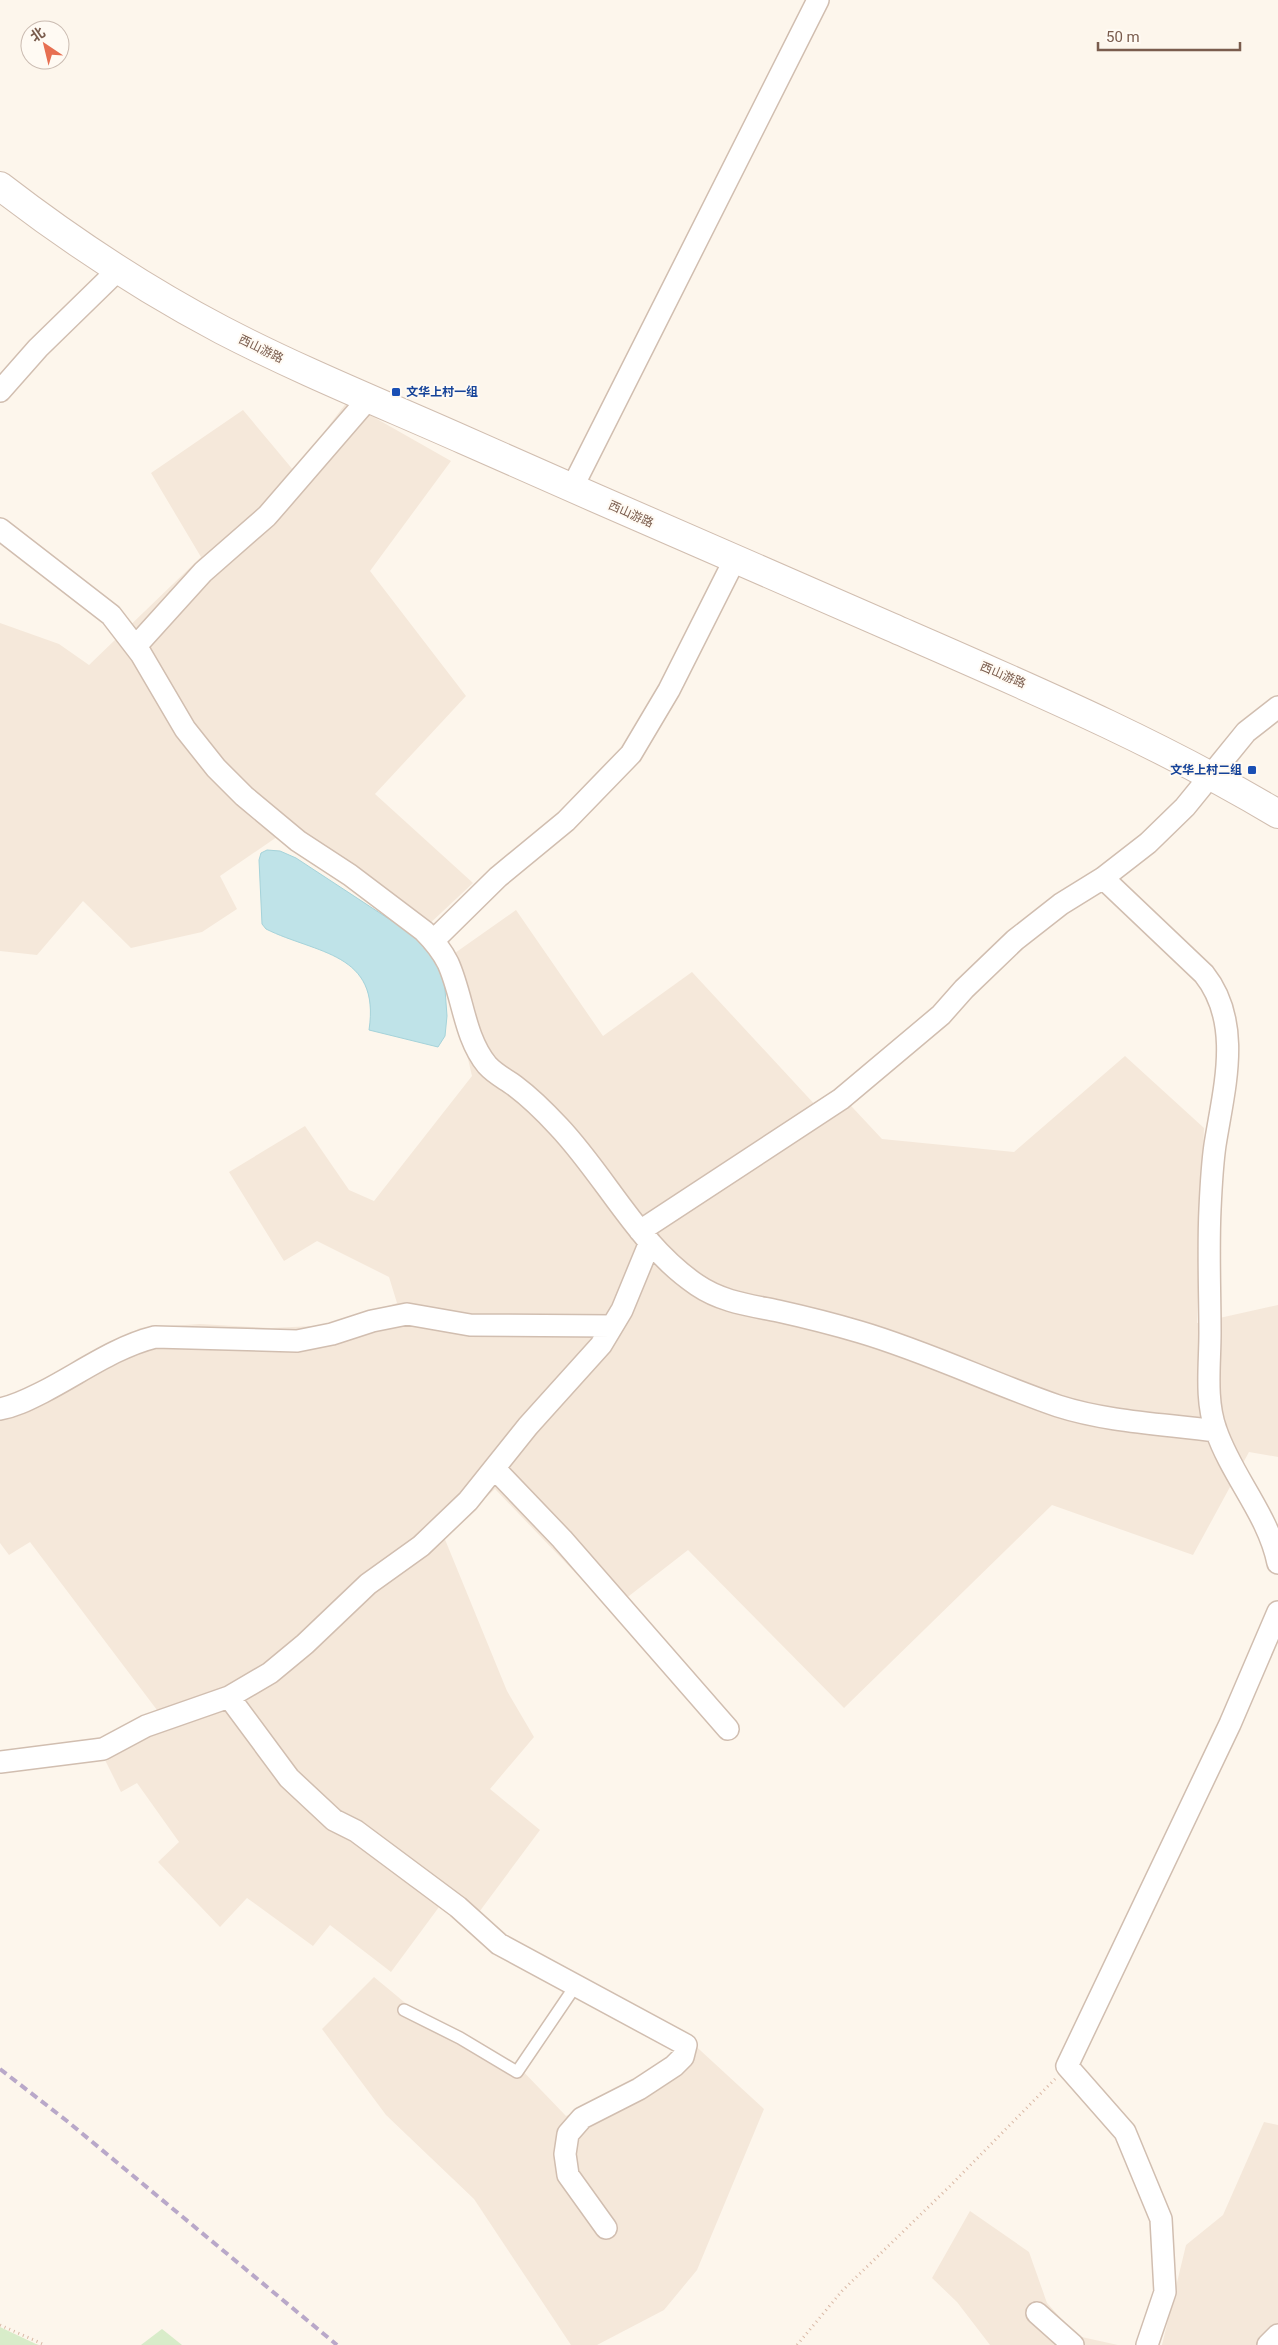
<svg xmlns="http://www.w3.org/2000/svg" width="1278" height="2345" font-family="Roboto,'Noto Sans SC',sans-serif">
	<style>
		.residential { fill: #f5e8da }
		.green { fill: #d8ecc9 }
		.water { fill: #bfe3e8; stroke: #a5d3da }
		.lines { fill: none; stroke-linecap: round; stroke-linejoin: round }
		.service-casing { stroke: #d1beb0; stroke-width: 14 }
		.minor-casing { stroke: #d1beb0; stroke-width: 24 }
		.tertiary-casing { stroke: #d1beb0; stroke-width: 30 }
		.path { stroke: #d9b8a5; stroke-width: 3; stroke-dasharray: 1 4; stroke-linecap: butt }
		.service { stroke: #fff; stroke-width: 11 }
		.minor { stroke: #fff; stroke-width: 21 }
		.tertiary { stroke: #fff; stroke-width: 28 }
		.rail { stroke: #b9a8c9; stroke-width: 4; stroke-dasharray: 8 5; stroke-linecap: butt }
		.transit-dot { fill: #1a4fb4; stroke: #fffaf3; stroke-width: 2 }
		.labels { text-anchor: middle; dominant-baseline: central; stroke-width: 4; stroke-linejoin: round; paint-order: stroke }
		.street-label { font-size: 12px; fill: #7a5c4d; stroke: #fffaf3 }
		.transit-label { font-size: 12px; font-weight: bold; fill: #164399; stroke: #fffaf3; text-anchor: start }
	</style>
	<rect width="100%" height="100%" fill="#fdf6ec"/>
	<path class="residential" d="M 347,402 L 451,461 L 370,571 L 466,696 L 375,794 L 473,883 L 425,928 L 290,828 L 220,876 L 237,909 L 202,932 L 131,948 L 83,901 L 37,955 L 0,951 L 0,623 L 59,644 L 89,665 L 201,557 L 151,473 L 243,410 L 294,471 Z
		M 516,910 L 603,1036 L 692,972 L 818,1108 L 839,1093 L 882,1139 L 1014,1152 L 1125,1056 L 1204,1128 L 1197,1323 L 1278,1305 L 1278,1457 L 1249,1452 L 1193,1555 L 1052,1505 L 844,1708 L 688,1550 L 611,1610 L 495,1489 L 444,1537 L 507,1691 L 534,1737 L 490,1789 L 540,1830 L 468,1927 L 439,1907 L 391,1972 L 330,1925 L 313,1946 L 247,1898 L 220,1927 L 158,1862 L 179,1842 L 137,1783 L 121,1792 L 97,1744 L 157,1710 L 30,1542 L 9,1555 L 0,1543 L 0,1399 L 12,1398 L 140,1328 L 200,1324 L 271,1328 L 335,1325 L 397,1303 L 389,1277 L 317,1241 L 284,1261 L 229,1172 L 305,1126 L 349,1190 L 374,1201 L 472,1076 L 445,960 Z
		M 374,1977 L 415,2011 L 516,2064 L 566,2116 L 667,2066 L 688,2039 L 764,2109 L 697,2270 L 664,2310 L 597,2345 L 571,2345 L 474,2199 L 386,2115 L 322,2029 Z
		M 1264,2122 L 1278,2125 L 1278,2345 L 1162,2345 L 1186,2245 L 1223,2215 Z
		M 970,2211 L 1029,2252 L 1047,2303 L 1077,2336 L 1118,2345 L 990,2345 L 957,2302 L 932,2278 Z"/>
	<path class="green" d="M 0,2327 L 36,2344 L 39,2345 L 0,2345 Z
		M 162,2329 L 182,2345 L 141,2345 Z"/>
	<path class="water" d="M 267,850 L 280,851 L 296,858 L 424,942 L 444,976 L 447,1016 L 445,1036 L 438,1047 L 369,1030 C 381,952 316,954 266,929 L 262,924 L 259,860 L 261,853 Z"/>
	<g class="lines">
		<defs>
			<path id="service" d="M 404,2010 L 460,2038 L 517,2072 L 576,1985"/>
			<path id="minor" d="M 0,391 L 38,348 L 118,270
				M 572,488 L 818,0
				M 0,529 L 111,615 L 141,654 L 185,729 L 216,768 L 244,796 L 298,841 L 350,875 L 424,931 C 434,941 442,951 448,963 C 463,996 464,1037 487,1065 C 496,1075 506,1079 515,1086 C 531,1098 546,1113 559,1127 C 607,1178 638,1245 697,1285 C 722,1302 749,1305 778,1311 C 805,1317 833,1324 860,1332 C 928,1352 991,1383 1058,1406 C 1108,1422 1164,1424 1216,1431
				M 136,646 L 203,572 L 267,516 L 369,398
				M 1103,878 L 1204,974 C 1243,1023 1224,1088 1215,1145 C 1212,1166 1211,1187 1210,1209 C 1208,1250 1210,1292 1210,1333 C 1210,1365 1205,1400 1216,1430 C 1232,1477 1268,1514 1278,1563
				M 433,941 L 498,877 L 566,821 L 631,754 L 669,690 L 735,559
				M 640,1231 L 841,1099 L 941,1015 L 964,989 L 1015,940 L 1061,904 L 1103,878 L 1148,843 L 1185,807 L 1246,732 L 1278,707
				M 0,1409 C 16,1406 29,1399 43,1392 C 80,1373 115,1347 155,1337 L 297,1341 L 332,1334 L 372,1321 L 407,1314 L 470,1325 L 612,1326
				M 495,1469 L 562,1539 L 728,1729
				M 229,1697 L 289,1778 L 334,1820 L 356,1831 L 458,1907 L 499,1944 L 686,2045 L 683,2057 L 674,2066 L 639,2089 L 582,2118 L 568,2134 L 565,2154 L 568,2175 L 606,2228
				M 0,1762 L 103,1749 L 146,1726 L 229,1697 L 270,1673 L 305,1644 L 368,1584 L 421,1546 L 468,1501 L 528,1426 L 601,1345 L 622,1310 L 650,1242
				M 1037,2313 L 1073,2345
				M 1147,2345 L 1165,2292 L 1161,2219 L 1125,2132 L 1067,2066 L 1230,1724 L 1278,1612
				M 1268,2345 L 1278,2335"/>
			<path id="tertiary" d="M 0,186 C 70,240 144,289 222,330 C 301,371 383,404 464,440 C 606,503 748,565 891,627 C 1023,685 1154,740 1278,814"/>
		</defs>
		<use href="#service" class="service-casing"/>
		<use href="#minor" class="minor-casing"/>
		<use href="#tertiary" class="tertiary-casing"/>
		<path class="path" d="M 0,2325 L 45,2345
			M 797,2345 L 842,2291 L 950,2186 L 1055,2079"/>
		<use href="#service" class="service"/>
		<use href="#minor" class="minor"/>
		<use href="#tertiary" class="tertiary"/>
		<path class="rail" d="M 0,2069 L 67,2121 L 337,2345"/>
	</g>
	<g class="transit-dot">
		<rect x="391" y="387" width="10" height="10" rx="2.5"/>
		<rect x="1247" y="765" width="10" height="10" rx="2.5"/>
	</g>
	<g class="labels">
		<g class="street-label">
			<text transform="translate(261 349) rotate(26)">西山游路</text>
			<text transform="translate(631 514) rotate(24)">西山游路</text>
			<text transform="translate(1003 675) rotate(23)">西山游路</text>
		</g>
		<g class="transit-label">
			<text x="406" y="392">文华上村一组</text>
			<text x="1242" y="770" text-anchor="end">文华上村二组</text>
		</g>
	</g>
	<g transform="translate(45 45) rotate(325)"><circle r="24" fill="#fffaf3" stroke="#cabbb1"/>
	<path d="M0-4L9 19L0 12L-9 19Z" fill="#e76f51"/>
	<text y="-8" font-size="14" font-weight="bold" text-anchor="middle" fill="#7a5c4d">北</text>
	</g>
	<path d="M1098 42v8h142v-8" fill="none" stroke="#7a5c4d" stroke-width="2.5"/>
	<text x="1106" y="42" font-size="15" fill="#7a5c4d" stroke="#fffaf3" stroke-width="4" paint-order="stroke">50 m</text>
</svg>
